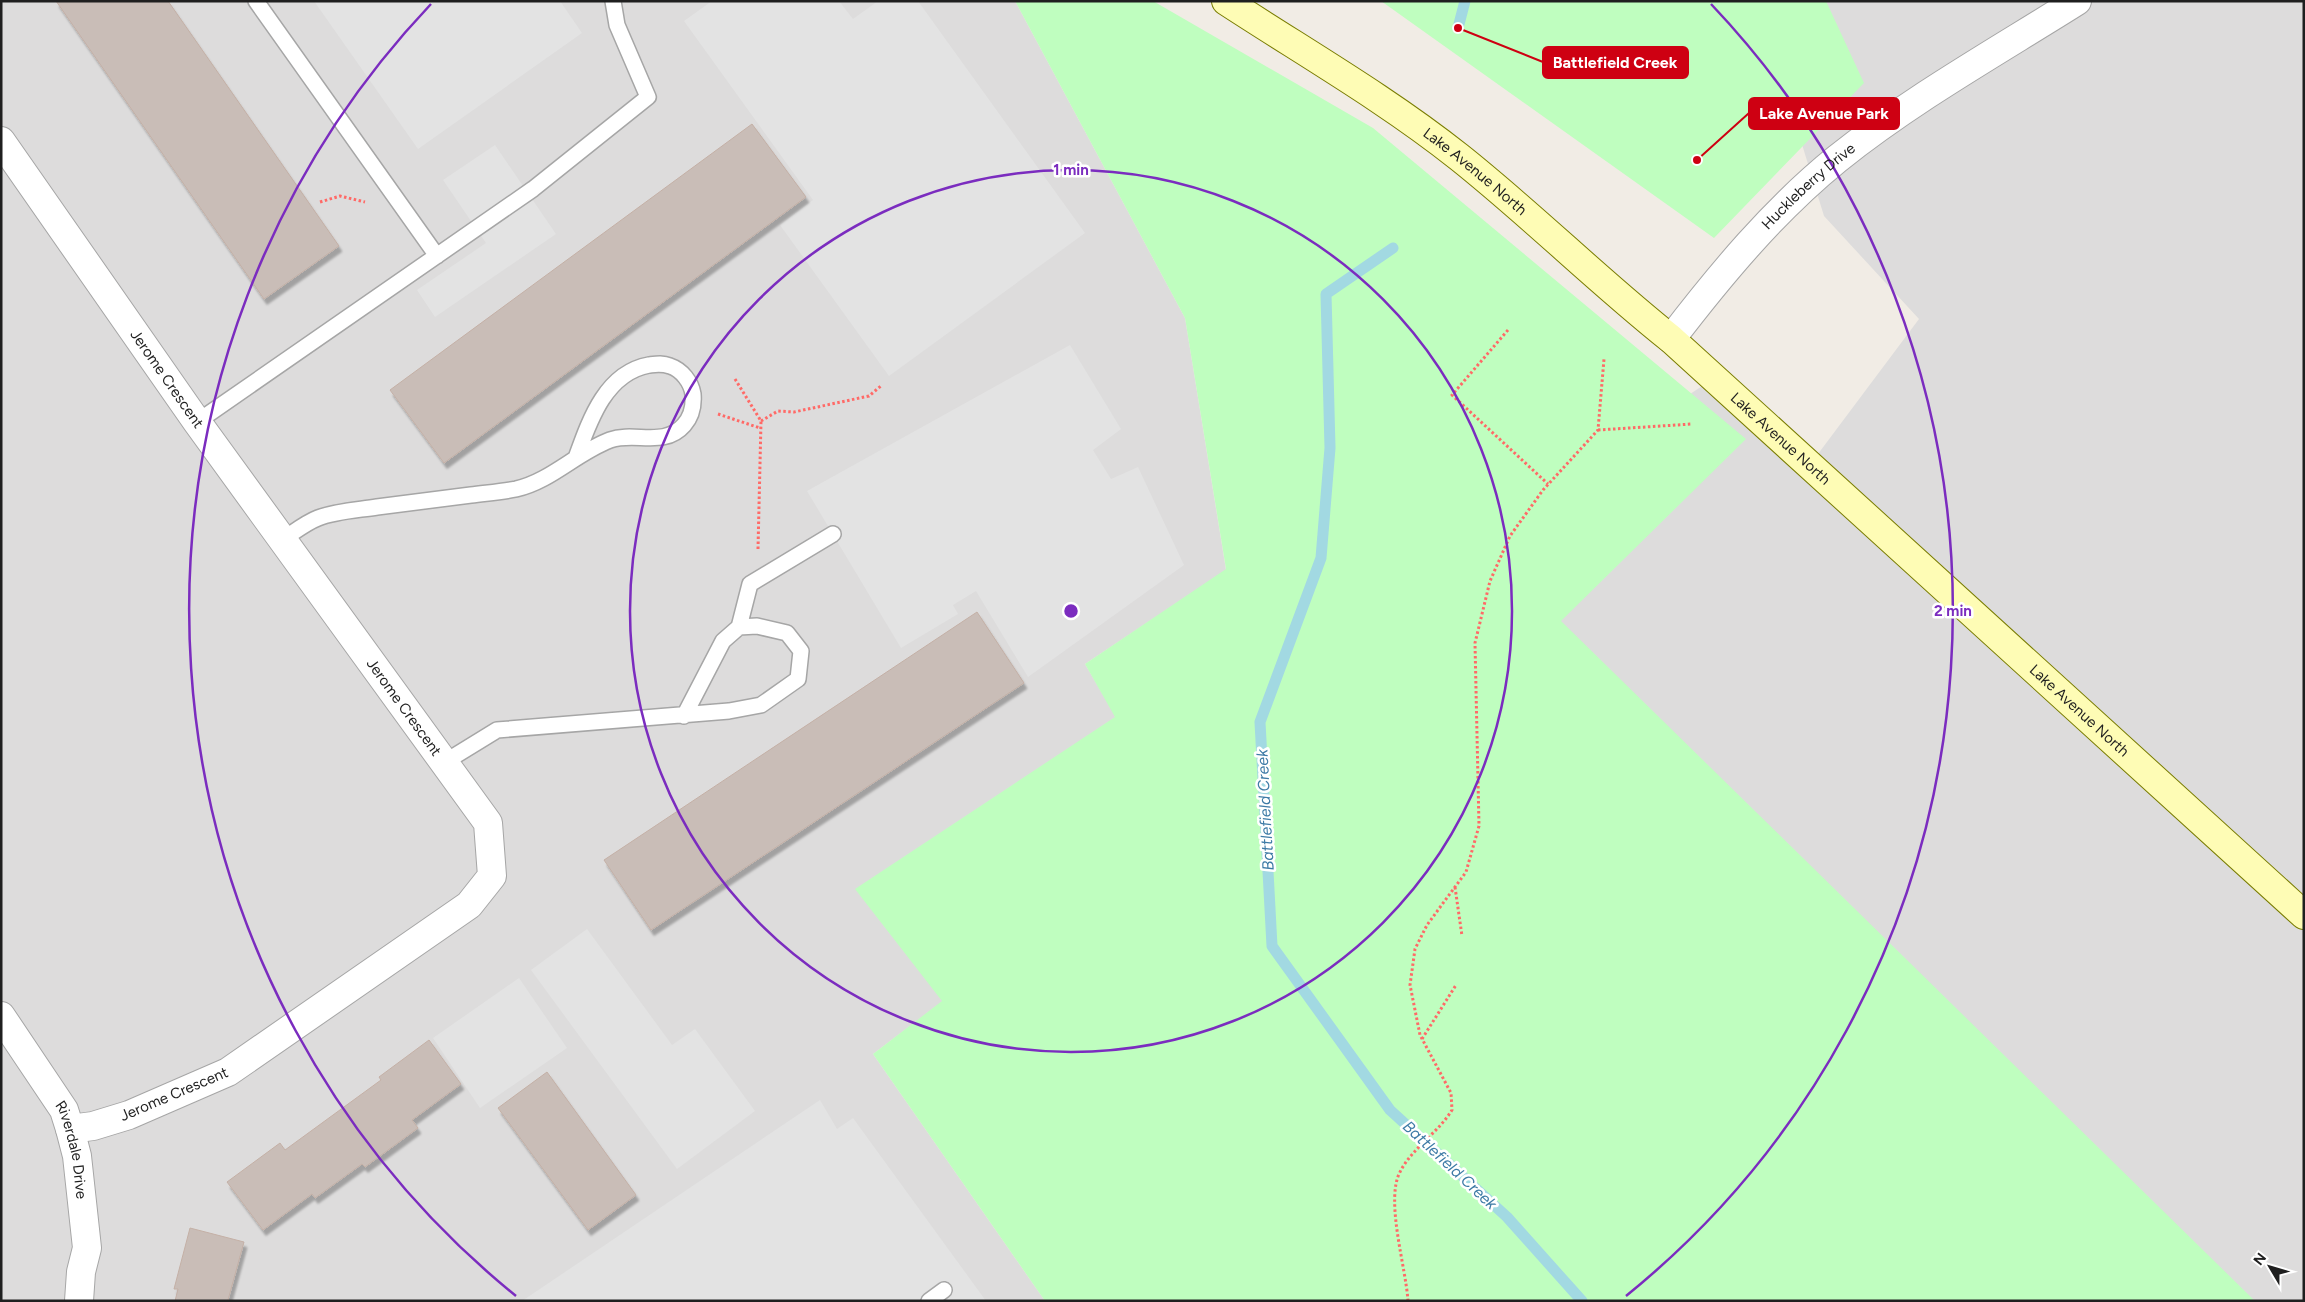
<svg xmlns="http://www.w3.org/2000/svg" width="2305" height="1302" font-family="Figtree,sans-serif">
	<style>
		.residential { fill: #dddcdc }
		.park { fill: #bffebf }
		.parking { fill: #e3e3e3 }
		.lines { fill: none; stroke-linecap: round; stroke-linejoin: round }
		.stream { stroke: #a2d9e2; stroke-width: 11 }
		.building { fill: #c9bdb7; stroke: #c4b0a6; filter: url(#shadow) }
		.lane-casing { stroke: #a6a6a6; stroke-width: 18 }
		.street-casing { stroke: #a6a6a6; stroke-width: 30 }
		.secondary-casing { stroke: #797c00; stroke-width: 30 }
		.path { stroke: #ff6a67; stroke-width: 3; stroke-dasharray: 2.5 2.5; stroke-linecap: butt }
		.lane { stroke: #fff; stroke-width: 15 }
		.street { stroke: #fff; stroke-width: 28 }
		.secondary { stroke: #fefcb5; stroke-width: 28 }
		.ring { fill: none; stroke: #7b2cbf; stroke-width: 2.5 }
		.labels { text-anchor: middle; dominant-baseline: central; stroke-width: 5; stroke-linejoin: round; paint-order: stroke }
		.street-label { font-size: 15px; fill: #1f1f1f; stroke: #fff }
		.water-label { font-size: 16px; font-style: italic; fill: #3e7ba6; stroke: #fff }
		.centre { fill: #7b2cbf; stroke: #fff; stroke-width: 2.5 }
		.ring-label { font-size: 15px; text-anchor: middle; font-weight: bold; fill: #7b2cbf; stroke: #fff; stroke-width: 5; stroke-linejoin: round; paint-order: stroke }
		.leader { fill: none; stroke: #ce0012; stroke-width: 2 }
		.callout-dot { fill: #ce0012; stroke: #fff; stroke-width: 2 }
		.callout { fill: #ce0012; stroke: #ce0012; stroke-width: 2 }
		.callout-label { font-size: 16px; text-anchor: middle; font-weight: bold; fill: #fff }
	</style>
	<defs>
		<filter id="shadow"><feDropShadow dx="3" dy="5.5" stdDeviation="1" flood-color="#0004"/></filter>
	</defs>
	<rect width="100%" height="100%" fill="#f1ece5"/>
	<path class="residential" d="M 1,1 L 1015,1 L 1185,318 L 1226,570 L 1085,664 L 1116,717 L 856,889 L 943,1001 L 873,1054 L 1045,1301 L 1,1301 Z
		M 1758,1 L 2304,1 L 2304,1301 L 2250,1301 L 1521,612 L 1664,411 L 1713,379 L 1806,470 L 1919,319 L 1824,216 Z"/>
	<path class="park" d="M 1015,1 L 1153,1 L 1373,128 L 1746,439 L 1561,621 L 2255,1301 L 1045,1301 L 873,1054 L 942,1001 L 855,889 L 1115,717 L 1085,664 L 1226,569 L 1185,318 Z
		M 1381,1 L 1826,1 L 1864,83 L 1714,238 Z"/>
	<path class="parking" d="M 314,1 L 560,1 L 582,33 L 418,149 Z
		M 712,1 L 839,1 L 853,19 L 878,1 L 918,1 L 1085,233 L 889,376 L 780,225 L 813,200 L 684,21 Z
		M 495,145 L 556,234 L 435,317 L 417,290 L 486,243 L 443,180 Z
		M 1070,345 L 1121,429 L 1093,450 L 1111,479 L 1138,467 L 1184,565 L 1028,677 L 976,591 L 953,605 L 958,614 L 901,648 L 807,491 Z
		M 587,929 L 672,1045 L 695,1029 L 755,1111 L 677,1169 L 531,970 Z
		M 519,978 L 567,1048 L 480,1108 L 433,1038 Z
		M 820,1100 L 837,1129 L 853,1118 L 986,1301 L 522,1301 Z"/>
	<g class="lines">
		<path class="stream" d="M 1458,28 L 1465,1
			M 1393,248 L 1326,294 L 1330,448 L 1321,558 L 1260,722 L 1272,946 L 1390,1110 L 1507,1217 L 1582,1301"/>
	</g>
	<path class="building" d="M 56,1 L 168,1 L 339,246 L 264,299 Z
		M 752,124 L 806,197 L 444,463 L 390,390 Z
		M 977,612 L 1024,683 L 651,930 L 604,860 Z
		M 429,1040 L 461,1084 L 412,1120 L 418,1128 L 365,1167 L 362,1164 L 315,1198 L 312,1194 L 263,1230 L 227,1182 L 280,1143 L 285,1150 L 381,1080 L 379,1077 Z
		M 547,1072 L 636,1195 L 588,1230 L 498,1108 Z
		M 190,1228 L 244,1242 L 228,1300 L 230,1301 L 175,1301 L 178,1289 L 174,1289 Z"/>
	<g class="lines">
		<defs>
			<path id="lane" d="M 256,1 L 437,256
				M 197,422 L 533,189 L 648,97 L 617,25 L 613,1
				M 282,540 C 293,533 305,523 318,518 C 336,511 358,510 377,507 C 408,503 440,499 471,495 C 486,493 501,492 516,489 C 551,481 576,453 610,440 C 635,431 664,448 684,425 C 692,416 694,406 693,394 C 691,382 682,370 670,366 C 662,363 657,364 649,365 C 605,373 589,422 576,458
				M 739,627 L 750,584 L 833,534
				M 445,762 L 497,730 L 729,711 L 761,705 L 798,679 L 801,651 L 787,633 L 757,626 L 739,627 L 723,641 L 684,716
				M 929,1301 L 944,1290"/>
			<g id="street">
				<path id="s1" d="M 1,141 L 197,422 L 488,823 L 492,876 L 469,905 L 228,1072 L 129,1115 L 93,1126 L 70,1129"/>
				<path id="s2" d="M 1671,339 C 1720,275 1774,210 1837,159 C 1912,99 1996,52 2077,1"/>
				<path id="s3" d="M 1,1016 L 64,1110 L 70,1129 L 77,1156 L 87,1248 L 81,1272 L 79,1301"/>
			</g>
			<g id="secondary">
				<path id="s4" d="M 1226,1 C 1304,52 1386,99 1459,157 C 1532,215 1598,281 1671,339 L 2304,915"/>
			</g>
		</defs>
		<use href="#lane" class="lane-casing"/>
		<use href="#street" class="street-casing"/>
		<use href="#secondary" class="secondary-casing"/>
		<path class="path" d="M 320,202 L 340,196 L 365,202
			M 1508,330 L 1452,395 L 1548,484
			M 735,379 L 761,421 L 758,549
			M 718,414 L 760,428
			M 761,421 L 778,411 L 794,412 L 869,396 L 882,385
			M 1598,430 L 1692,424
			M 1455,887 L 1462,936
			M 1422,1039 L 1456,985
			M 1408,1301 C 1406,1268 1385,1200 1400,1172 C 1412,1148 1438,1133 1452,1110 L 1451,1093 L 1420,1035 L 1410,985 L 1415,949 L 1427,925 L 1466,872 L 1479,826 L 1475,643 L 1490,581 L 1510,536 L 1543,490 L 1598,430 L 1604,359"/>
		<use href="#lane" class="lane"/>
		<use href="#street" class="street"/>
		<use href="#secondary" class="secondary"/>
	</g>
	<g class="ring">
		<circle cx="1071" cy="611" r="441"/>
		<path d="M516 1296A882 882 0 0 1 431 4M1711 4A882 882 0 0 1 1626 1296"/>
	</g>
	<g class="labels">
		<g class="street-label">
			<text stroke="none"><textPath href="#s4" startOffset="302">Lake Avenue North</textPath></text>
			<text stroke="none"><textPath href="#s2" startOffset="206">Huckleberry Drive</textPath></text>
			<text stroke="none"><textPath href="#s1" startOffset="290">Jerome Crescent</textPath></text>
			<text stroke="none"><textPath href="#s4" startOffset="708">Lake Avenue North</textPath></text>
			<text stroke="none"><textPath href="#s1" startOffset="695">Jerome Crescent</textPath></text>
			<text stroke="none"><textPath href="#s4" startOffset="1112">Lake Avenue North</textPath></text>
			<text transform="translate(174 1094) rotate(-23)">Jerome Crescent</text>
			<text stroke="none"><textPath href="#s3" startOffset="154">Riverdale Drive</textPath></text>
		</g>
		<g class="water-label">
			<text transform="translate(1265 810) rotate(-93)">Battlefield Creek</text>
			<text transform="translate(1450 1165) rotate(43)">Battlefield Creek</text>
		</g>
	</g>
	<circle cx="1071" cy="611" r="8" class="centre"/>
	<g class="ring-label">
		<text x="1071" y="175">1 min</text>
		<text x="1953" y="616">2 min</text>
	</g>
	<path class="leader" d="M1458 28L1543 62M1697 160L1749 113"/>
	<g class="callout-dot">
		<circle cx="1458" cy="28" r="5"/>
		<circle cx="1697" cy="160" r="5"/>
	</g>
	<g class="callout">
		<rect x="1543" y="47" width="145" height="31" rx="5"/>
		<rect x="1749" y="98" width="150" height="31" rx="5"/>
	</g>
	<g class="callout-label">
		<text x="1615" y="68">Battlefield Creek</text>
		<text x="1824" y="119">Lake Avenue Park</text>
	</g>
	<rect width="2305" height="1302" fill="none" stroke="#1f1f1f" stroke-width="5"/>
	<g transform="translate(2270 1267) rotate(308)" stroke="#ffffff" stroke-width="4" paint-order="stroke">
	<path d="M0-4L9 19L0 12L-9 19Z" fill="#1f1f1f"/>
	<text y="-8" font-size="14" font-weight="bold" text-anchor="middle" fill="#1f1f1f">N</text>
	</g>
</svg>
